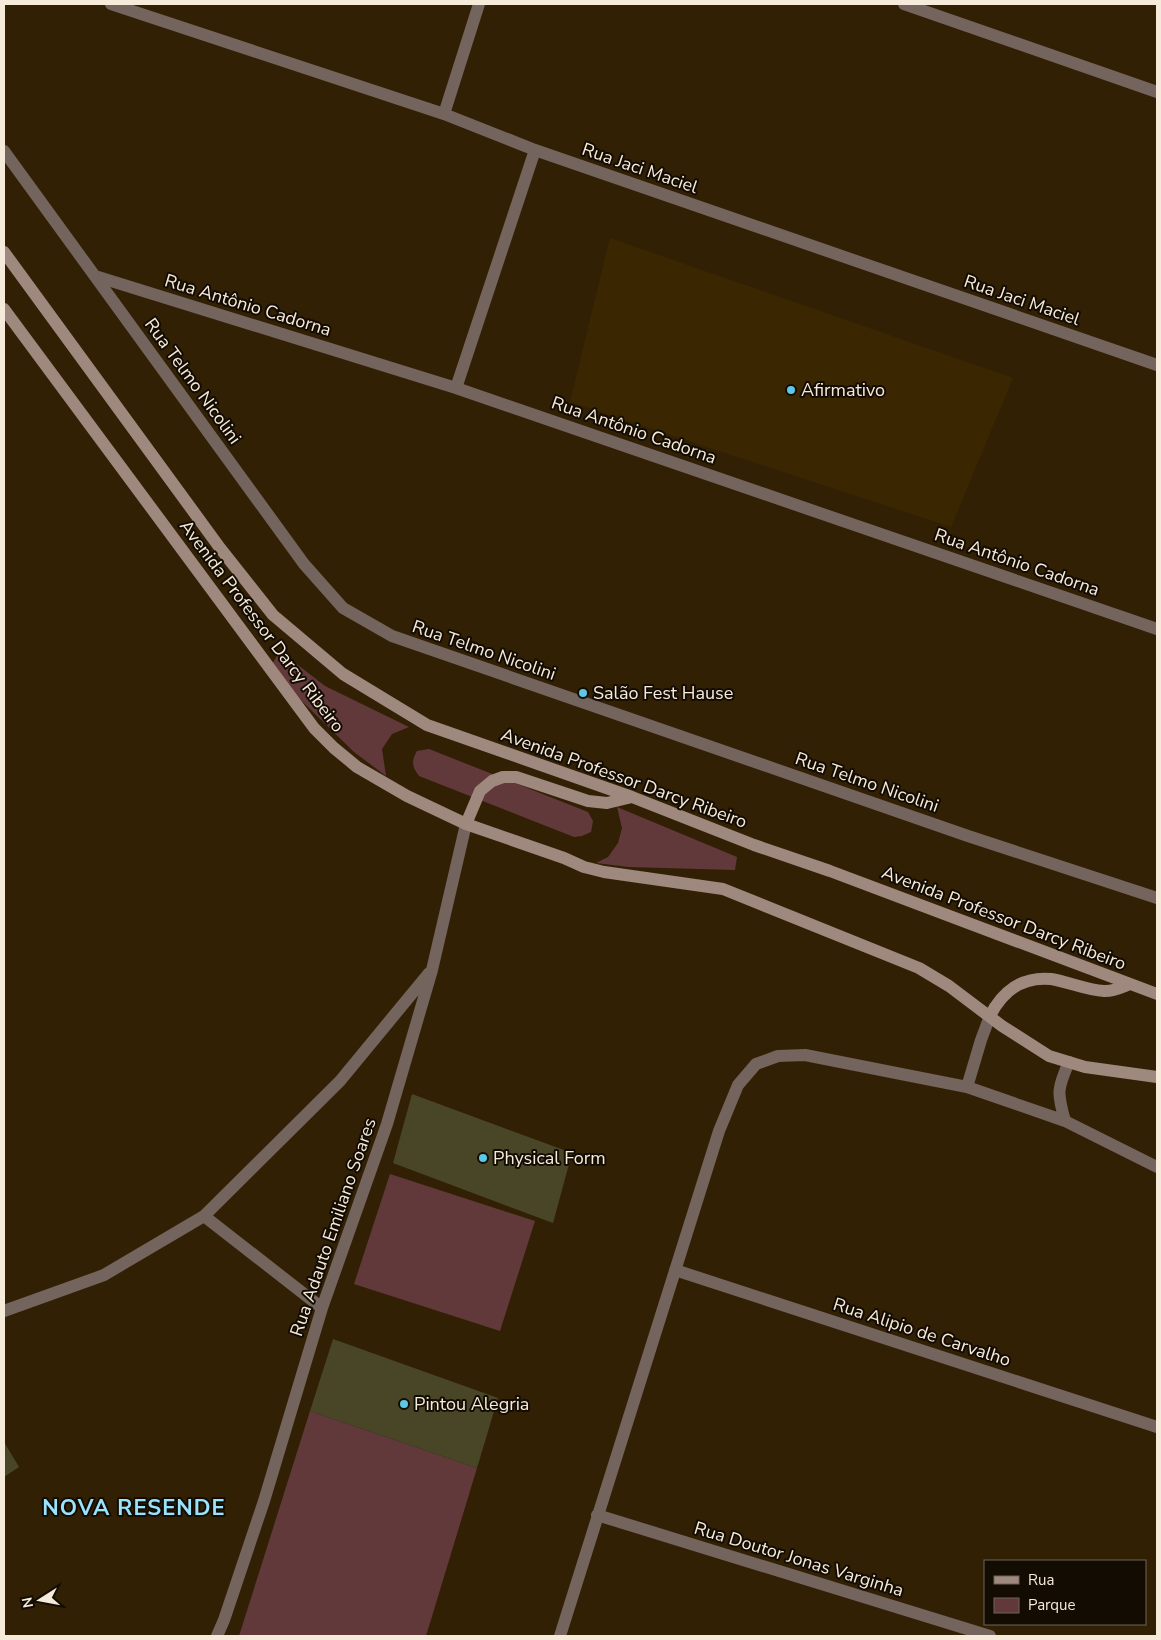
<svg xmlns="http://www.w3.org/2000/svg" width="1161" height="1640" font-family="'Nunito Sans',sans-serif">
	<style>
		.built { fill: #3b2602 }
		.green { fill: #62393b }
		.building { fill: #494627 }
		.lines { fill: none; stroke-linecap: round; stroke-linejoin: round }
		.street { stroke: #73645d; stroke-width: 12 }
		.secondary { stroke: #9f887d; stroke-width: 12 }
		.poi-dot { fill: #5dc7e8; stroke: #130c03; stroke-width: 2 }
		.labels { text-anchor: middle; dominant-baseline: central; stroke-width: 4; stroke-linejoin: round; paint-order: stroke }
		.street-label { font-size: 18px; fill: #f6eadb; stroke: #130c03 }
		.poi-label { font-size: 18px; fill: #f6eadb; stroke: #130c03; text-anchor: start }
		.district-label { font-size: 22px; font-weight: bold; letter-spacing: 1px; fill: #9ae3fc; stroke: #130c03 }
	</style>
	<rect width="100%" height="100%" fill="#322005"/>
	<path class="built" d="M 610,238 L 1013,378 L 951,527 L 570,402 Z"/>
	<path class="green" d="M 280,651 L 325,686 L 409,727 L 392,734 L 382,749 L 386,776 L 354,752 L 269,669 Z
		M 429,749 L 588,812 L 593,821 L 591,832 L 582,836 L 574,837 L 419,776 C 412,767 411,761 417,751 Z
		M 617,807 L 737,857 L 735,870 L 629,867 L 596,863 L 608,857 L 618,843 L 622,828 Z
		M 390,1174 L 535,1221 L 500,1331 L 354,1284 Z
		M 310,1411 L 477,1468 L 426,1636 L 239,1636 Z"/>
	<path class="building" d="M 412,1094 L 572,1153 L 553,1223 L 393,1163 Z
		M 333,1339 L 498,1398 L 477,1468 L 310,1411 Z
		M 4,1442 L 19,1467 L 4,1477 Z"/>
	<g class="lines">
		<path class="street" d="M 111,4 L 444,114 L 535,150 L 1157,365
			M 904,4 L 1157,92
			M 444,114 L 479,4
			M 4,151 L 304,564 L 343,608 L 392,636 L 968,836 L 1157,898
			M 95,276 L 456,388 L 1157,629
			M 456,388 L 535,150
			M 967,1087 L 981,1040 L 990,1016
			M 1065,1121 C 1057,1093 1057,1089 1069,1062
			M 204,1216 L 322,1308
			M 675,1270 L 1157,1427
			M 4,1311 L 104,1275 L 204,1216 L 340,1081 L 429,973
			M 597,1515 L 990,1636
			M 217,1636 L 224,1620 L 264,1501 L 322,1308 L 387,1124 L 432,970 L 466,824
			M 560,1636 L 719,1131 L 738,1085 L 756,1064 L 778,1056 L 805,1055 L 967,1087 L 1065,1121 L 1157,1167"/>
		<path class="secondary" d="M 4,252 L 220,548 L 273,615 L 343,674 L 427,725 L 632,797 L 754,845 L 830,871 L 1157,994
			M 4,309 L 314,728 L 334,748 L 357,767 L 407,796 L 466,824 L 564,858 L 584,867 L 604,872 L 723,889 L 919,968 L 949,986 L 1002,1026 L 1049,1056 L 1085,1067 L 1157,1077
			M 466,824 L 480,791 L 492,781 L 503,777 L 516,777 L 588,801 L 607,803 L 632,797
			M 990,1016 C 1002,992 1022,976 1051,979 C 1069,982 1086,990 1104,991 C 1112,992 1122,987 1130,984"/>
	</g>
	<g class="poi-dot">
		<circle cx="791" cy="390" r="5"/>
		<circle cx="583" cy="693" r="5"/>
		<circle cx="483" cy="1158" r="5"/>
		<circle cx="404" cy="1404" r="5"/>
	</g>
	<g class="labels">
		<g class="street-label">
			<text transform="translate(640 168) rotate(19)">Rua Jaci Maciel</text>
			<text transform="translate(1022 300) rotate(19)">Rua Jaci Maciel</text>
			<text transform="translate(248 305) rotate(17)">Rua Antônio Cadorna</text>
			<text transform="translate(193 381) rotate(54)">Rua Telmo Nicolini</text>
			<text transform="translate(634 430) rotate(19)">Rua Antônio Cadorna</text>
			<text transform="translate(1017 562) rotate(19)">Rua Antônio Cadorna</text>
			<text transform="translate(262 626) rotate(53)">Avenida Professor Darcy Ribeiro</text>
			<text transform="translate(484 650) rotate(19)">Rua Telmo Nicolini</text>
			<text transform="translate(624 778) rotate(20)">Avenida Professor Darcy Ribeiro</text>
			<text transform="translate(867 782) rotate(19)">Rua Telmo Nicolini</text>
			<text transform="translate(1004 918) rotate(21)">Avenida Professor Darcy Ribeiro</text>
			<text transform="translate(333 1227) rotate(-71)">Rua Adauto Emiliano Soares</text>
			<text transform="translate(922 1332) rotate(18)">Rua Alipio de Carvalho</text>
			<text transform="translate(799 1559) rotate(17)">Rua Doutor Jonas Varginha</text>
		</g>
		<g class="poi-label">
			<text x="801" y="390">Afirmativo</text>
			<text x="593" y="693">Salão Fest Hause</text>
			<text x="493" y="1158">Physical Form</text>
			<text x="414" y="1404">Pintou Alegria</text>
		</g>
		<g class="district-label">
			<text x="134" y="1508">NOVA RESENDE</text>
		</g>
	</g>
	<rect width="1161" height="1640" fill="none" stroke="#f6eadb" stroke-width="10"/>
	<rect x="984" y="1560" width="162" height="65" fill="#130c03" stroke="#6e6559"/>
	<rect x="994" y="1576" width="25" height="8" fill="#9f887d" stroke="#6e6559"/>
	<text x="1028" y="1585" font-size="15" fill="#f6eadb">Rua</text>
	<rect x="994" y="1598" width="25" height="15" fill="#62393b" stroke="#6e6559"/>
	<text x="1028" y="1610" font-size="15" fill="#f6eadb">Parque</text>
	<g transform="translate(40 1600) rotate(259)" stroke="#130c03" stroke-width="4" paint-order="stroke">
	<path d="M0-4L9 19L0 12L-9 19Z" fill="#f6eadb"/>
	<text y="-8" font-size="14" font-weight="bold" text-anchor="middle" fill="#f6eadb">N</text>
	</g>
</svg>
